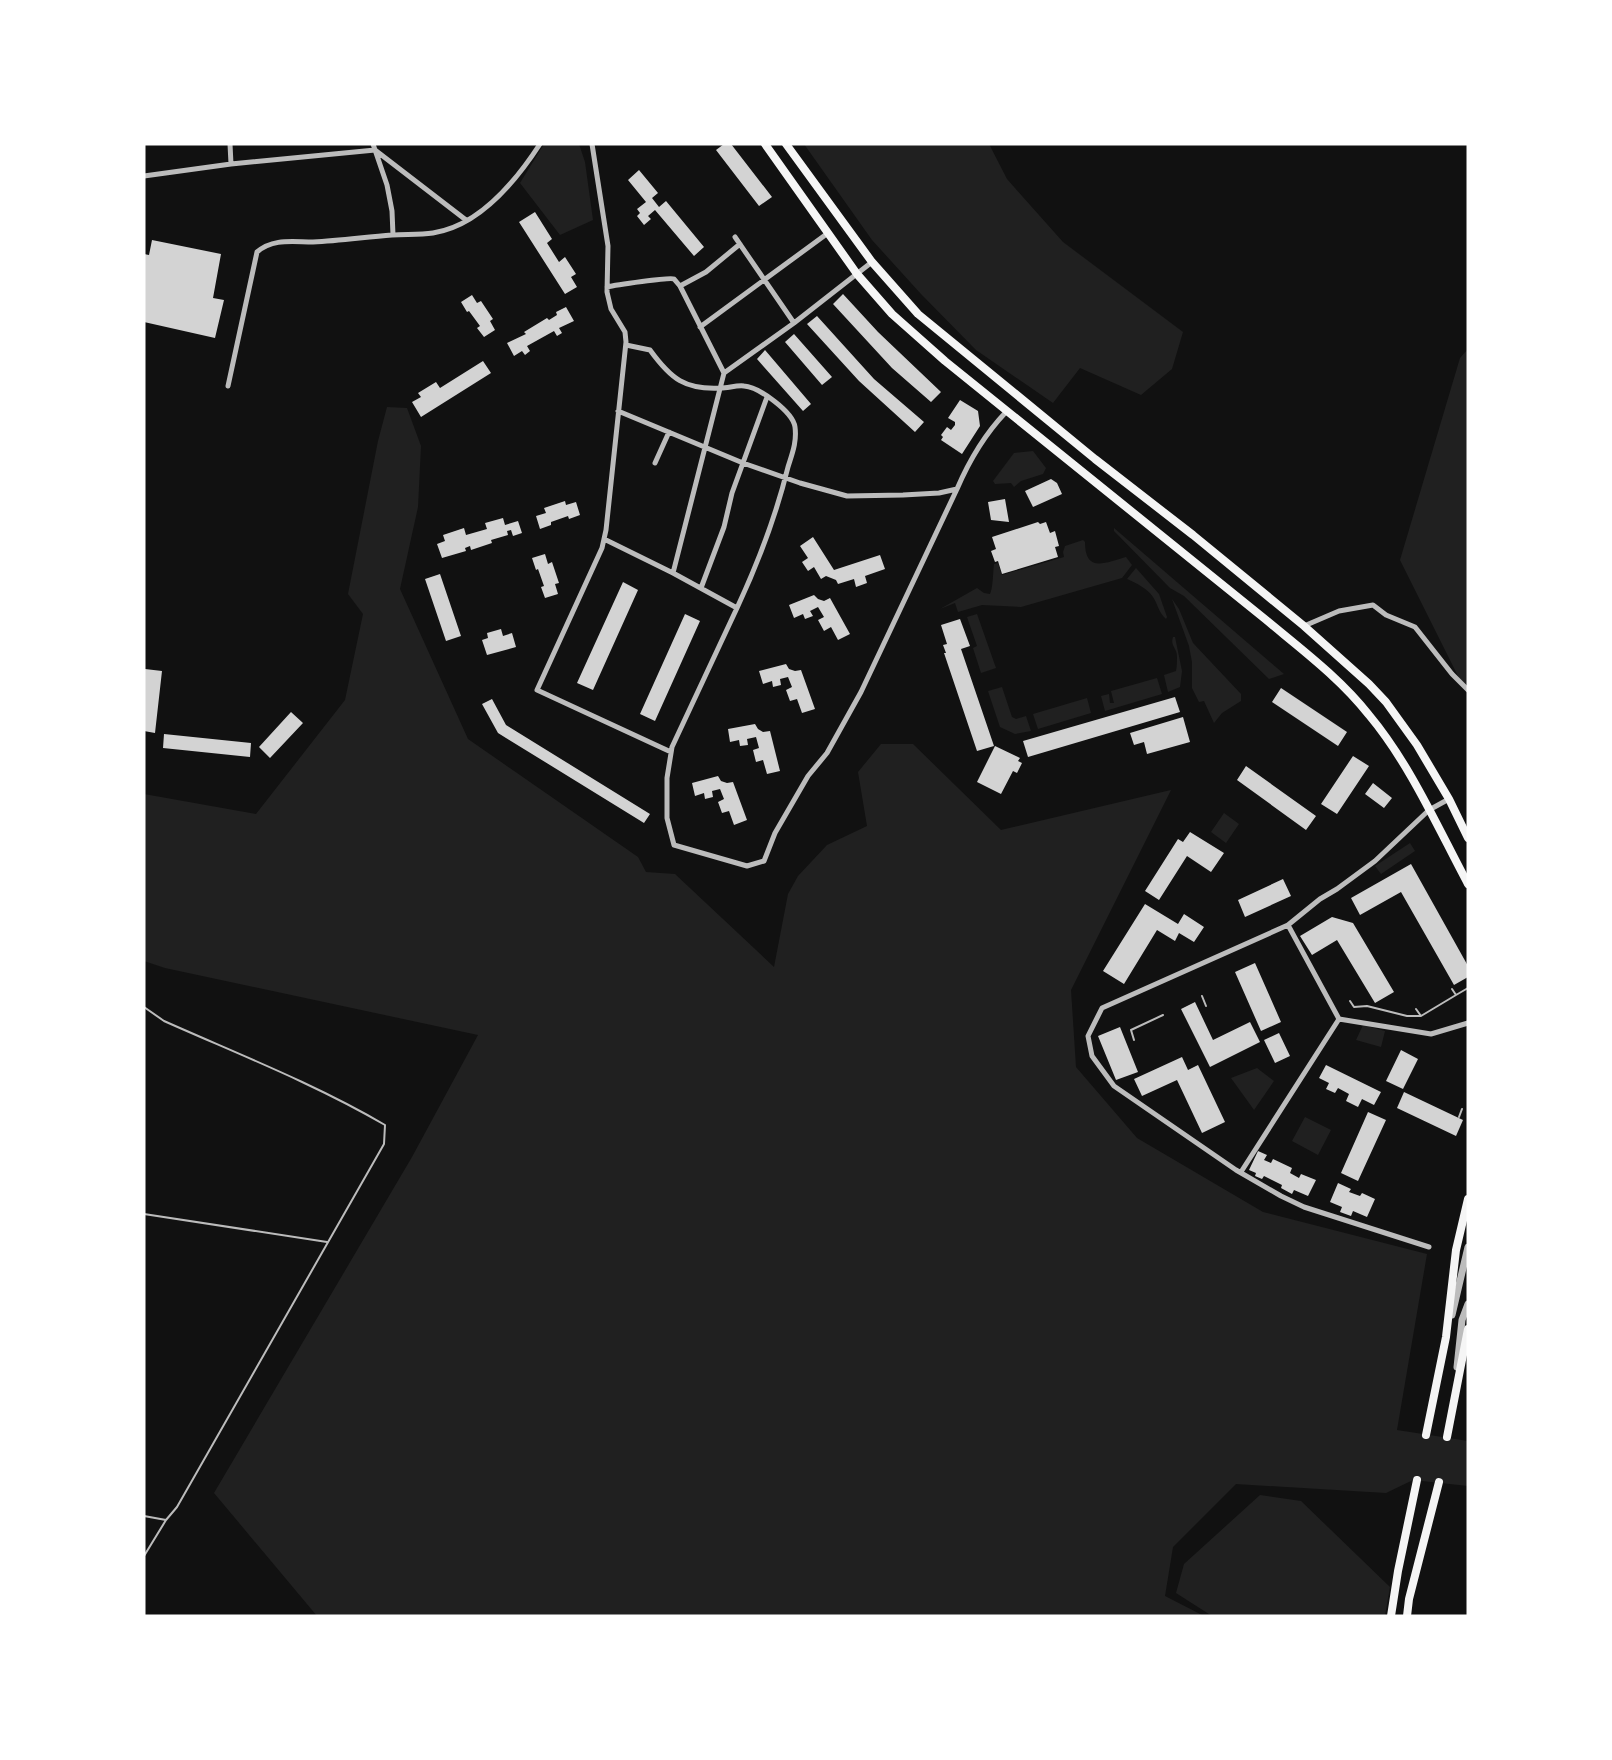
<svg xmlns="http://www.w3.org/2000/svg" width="1612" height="1760" font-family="'Alegreya Sans',sans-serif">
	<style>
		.green { fill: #202020 }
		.building { fill: #d3d3d3 }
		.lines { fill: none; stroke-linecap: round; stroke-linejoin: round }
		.service { stroke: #bcbcbc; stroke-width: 2 }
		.minor { stroke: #bcbcbc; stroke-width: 5 }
		.tertiary { stroke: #bcbcbc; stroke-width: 7 }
		.primary { stroke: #f5f5f5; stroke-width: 8 }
	</style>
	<rect width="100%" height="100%" fill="#111"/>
	<path class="green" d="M 544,144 L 579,144 L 585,162 L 593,220 L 560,235 L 520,183 Z
		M 804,144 L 989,144 L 1007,179 L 1063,242 L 1183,332 L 1172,369 L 1141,395 L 1080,368 L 1053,403 L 976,350 L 921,294 L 872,240 Z
		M 1468,349 L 1468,690 L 1466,692 L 1400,560 L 1460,358 Z
		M 387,407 L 407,408 L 421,446 L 418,507 L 400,589 L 468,739 L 638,857 L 646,872 L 675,874 L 774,967 L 788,894 L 798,876 L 827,845 L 867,826 L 858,772 L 881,744 L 913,744 L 1001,830 L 1171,790 L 1071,990 L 1076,1067 L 1137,1138 L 1263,1212 L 1427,1254 L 1397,1430 L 1468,1441 L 1468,1486 L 1413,1480 L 1386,1493 L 1236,1484 L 1173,1547 L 1165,1596 L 1204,1616 L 317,1616 L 214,1493 L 412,1157 L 478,1035 L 165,968 L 144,961 L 144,794 L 256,814 L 345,700 L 363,614 L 348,594 L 378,441 Z
		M 1033,451 L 1046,468 L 1043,474 L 1021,481 L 1014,487 L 1011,483 L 995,484 L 993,481 L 1014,453 Z
		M 1114,528 L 1284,674 L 1269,679 L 1184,596 L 1170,588 L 1114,531 Z
		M 1083,540 L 1085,542 C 1085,573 1105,563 1126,557 L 1132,565 L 1122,578 L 1021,607 L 982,605 L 958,612 L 955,603 L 940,609 L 977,588 L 984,593 L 990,594 C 993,588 993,572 994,564 L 998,563 L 1002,575 L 1064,557 L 1063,552 L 1065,546 Z
		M 1136,568 L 1159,594 L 1167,617 L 1166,619 C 1158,612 1158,604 1153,597 C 1147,588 1136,583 1127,579 Z
		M 1172,599 L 1179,609 L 1193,643 L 1241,694 L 1241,701 L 1222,713 L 1214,723 L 1204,701 L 1199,702 L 1192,688 L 1192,662 L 1189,646 Z
		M 977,614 L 996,668 L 981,673 L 973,648 L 977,646 L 967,617 Z
		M 1173,637 L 1175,637 L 1182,671 L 1180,687 L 1168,692 L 1164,675 L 1176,671 C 1177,666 1177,661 1177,656 C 1177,648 1170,646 1173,637 Z
		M 1157,678 L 1162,694 L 1105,711 L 1101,696 L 1109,694 L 1110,703 L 1114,703 L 1111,691 Z
		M 1002,687 L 1012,717 L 1016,719 L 1026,716 L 1031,731 L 1015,734 L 1000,727 L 988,691 Z
		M 1087,698 L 1091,713 L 1038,729 L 1033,714 Z
		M 1224,813 L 1239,824 L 1226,843 L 1211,832 Z
		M 1410,843 L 1415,851 L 1381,874 L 1375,866 Z
		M 1363,1025 L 1385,1031 L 1381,1047 L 1356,1040 Z
		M 1257,1068 L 1274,1081 L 1254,1110 L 1231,1078 Z
		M 1305,1117 L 1331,1130 L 1318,1155 L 1292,1141 Z
		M 1260,1495 L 1301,1501 L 1390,1587 L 1385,1616 L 1212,1616 L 1176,1593 L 1184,1564 Z"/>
	<path class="building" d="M 724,144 L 731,144 L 772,197 L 759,206 L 716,150 Z
		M 639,170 L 658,193 L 652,198 L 659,207 L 666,201 L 704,247 L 694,256 L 655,210 L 648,216 L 651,219 L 644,225 L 637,216 L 640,213 L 637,209 L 646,202 L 628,180 Z
		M 535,212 L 552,239 L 547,243 L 559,262 L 565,257 L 576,274 L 571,277 L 577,287 L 565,294 L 519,222 Z
		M 152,240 L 221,254 L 213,298 L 224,300 L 215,338 L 144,322 L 144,254 L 149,255 Z
		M 843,294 L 878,332 L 941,392 L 931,402 L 892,368 L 833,304 Z
		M 472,295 L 477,303 L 481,301 L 493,319 L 490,321 L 495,330 L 484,337 L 477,328 L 480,326 L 469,311 L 467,312 L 461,302 Z
		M 566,307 L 574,321 L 559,328 L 562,333 L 557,336 L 554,331 L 527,346 L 530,351 L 525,355 L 522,351 L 514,356 L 507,343 L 526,334 L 524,332 L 547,318 L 549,320 L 557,315 L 556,312 Z
		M 817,316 L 874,379 L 924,422 L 915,432 L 859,381 L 807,324 Z
		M 794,334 L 832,377 L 822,385 L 785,342 Z
		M 765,350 L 811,404 L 803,411 L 757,359 Z
		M 483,361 L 491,373 L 421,417 L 412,402 L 421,397 L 418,393 L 436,382 L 440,388 Z
		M 960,400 L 978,411 L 980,426 L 962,454 L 941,440 L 943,437 L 941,435 L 947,427 L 951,430 L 955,425 L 955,422 L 948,418 Z
		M 1051,479 L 1057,483 L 1062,494 L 1033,507 L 1025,491 Z
		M 1005,499 L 1009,522 L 991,520 L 988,502 Z
		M 565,501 L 566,505 L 576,502 L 580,515 L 569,519 L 568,516 L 551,522 L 551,525 L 540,529 L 536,516 L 546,513 L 544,508 Z
		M 503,518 L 505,525 L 518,521 L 522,533 L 513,536 L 511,530 L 507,531 L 508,535 L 491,540 L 492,543 L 471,550 L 470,546 L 465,548 L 466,551 L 442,558 L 437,544 L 445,541 L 443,535 L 464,528 L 466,535 L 487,529 L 485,523 Z
		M 1038,522 L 1040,524 L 1046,522 L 1050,533 L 1055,531 L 1059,546 L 1055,547 L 1058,557 L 1002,574 L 998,561 L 995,562 L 991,551 L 996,549 L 992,537 Z
		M 813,537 L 834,570 L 880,555 L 885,569 L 865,576 L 867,583 L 856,587 L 854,579 L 838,584 L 836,580 L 826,576 L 821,579 L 814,567 L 808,571 L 802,562 L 808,558 L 800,546 Z
		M 545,554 L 548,564 L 552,562 L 559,583 L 555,584 L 558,594 L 545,598 L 541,587 L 544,586 L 538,569 L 536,570 L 532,558 Z
		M 440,574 L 461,636 L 446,641 L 425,579 Z
		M 623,582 L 638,590 L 593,690 L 577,683 Z
		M 814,595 L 818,599 L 824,601 L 830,598 L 850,634 L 838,640 L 831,627 L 824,631 L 818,620 L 824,617 L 818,607 L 810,611 L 813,616 L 805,619 L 803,614 L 794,618 L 789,605 Z
		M 685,614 L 700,621 L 655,721 L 640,714 Z
		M 960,619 L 970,646 L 961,649 L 994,746 L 977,751 L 944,653 L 946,653 L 943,645 L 947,644 L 941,625 Z
		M 501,629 L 503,636 L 512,633 L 516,647 L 487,655 L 482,640 L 488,638 L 487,633 Z
		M 786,664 L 789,669 L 795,671 L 801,670 L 815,709 L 802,713 L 797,699 L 790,701 L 786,690 L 792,687 L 788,677 L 780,679 L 781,685 L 773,687 L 772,681 L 763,684 L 759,671 Z
		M 145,669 L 162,671 L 155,733 L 144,731 Z
		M 1281,688 L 1347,732 L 1338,746 L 1272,702 Z
		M 1175,697 L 1180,712 L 1028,757 L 1023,741 Z
		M 492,699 L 506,725 L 650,814 L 644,823 L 498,733 L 482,704 Z
		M 291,712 L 303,723 L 270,758 L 259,747 Z
		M 1183,717 L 1190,742 L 1147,754 L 1144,742 L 1134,745 L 1130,733 Z
		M 755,724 L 758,729 L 763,732 L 770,731 L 780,771 L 767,774 L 763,760 L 756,762 L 753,750 L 759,748 L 756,737 L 747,739 L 748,745 L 740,746 L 739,740 L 730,742 L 728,729 Z
		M 164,734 L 251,743 L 250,757 L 163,748 Z
		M 995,746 L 1020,758 L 1018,761 L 1022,763 L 1017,773 L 1013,771 L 1001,794 L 977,782 Z
		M 1353,756 L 1369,766 L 1337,814 L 1321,804 Z
		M 1246,766 L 1316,816 L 1306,830 L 1237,780 Z
		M 718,776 L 721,781 L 727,783 L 733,782 L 747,820 L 734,825 L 729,811 L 722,813 L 718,802 L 724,799 L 720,789 L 712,791 L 713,797 L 705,799 L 704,793 L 695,796 L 692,783 Z
		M 1373,783 L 1392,798 L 1384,808 L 1365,794 Z
		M 1190,832 L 1224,853 L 1211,872 L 1187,856 L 1159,900 L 1145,891 L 1178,839 L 1183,842 Z
		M 1411,864 L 1468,966 L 1468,977 L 1454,985 L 1401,892 L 1360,915 L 1351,898 Z
		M 1283,879 L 1291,896 L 1245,917 L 1238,900 Z
		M 1145,904 L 1178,924 L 1184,914 L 1204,927 L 1194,942 L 1179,933 L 1175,941 L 1157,930 L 1124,984 L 1103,971 Z
		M 1332,917 L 1353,923 L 1394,992 L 1375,1003 L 1337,940 L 1312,955 L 1300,936 Z
		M 1255,963 L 1281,1022 L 1261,1031 L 1235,972 Z
		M 1195,1002 L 1213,1040 L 1250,1022 L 1260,1042 L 1210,1067 L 1181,1009 Z
		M 1120,1027 L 1138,1072 L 1116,1080 L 1098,1036 Z
		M 1279,1033 L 1290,1056 L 1275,1063 L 1264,1040 Z
		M 1401,1050 L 1418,1059 L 1403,1089 L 1386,1081 Z
		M 1182,1057 L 1188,1070 L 1198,1065 L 1225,1122 L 1202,1133 L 1177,1080 L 1142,1096 L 1134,1079 Z
		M 1326,1065 L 1381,1092 L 1374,1105 L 1362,1099 L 1358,1107 L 1346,1101 L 1349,1094 L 1338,1088 L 1335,1093 L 1326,1089 L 1329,1083 L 1319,1078 Z
		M 1404,1092 L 1463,1120 L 1456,1136 L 1397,1108 Z
		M 1368,1112 L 1386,1120 L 1358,1181 L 1341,1173 Z
		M 1258,1151 L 1267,1155 L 1264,1160 L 1271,1163 L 1273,1159 L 1292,1168 L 1290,1173 L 1299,1178 L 1301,1174 L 1316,1180 L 1308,1196 L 1294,1190 L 1292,1194 L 1281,1188 L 1282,1185 L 1264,1176 L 1262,1179 L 1255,1176 L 1256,1173 L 1249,1170 Z
		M 1338,1183 L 1351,1189 L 1349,1192 L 1360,1196 L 1362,1193 L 1375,1199 L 1367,1217 L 1353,1211 L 1351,1216 L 1340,1212 L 1342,1207 L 1330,1202 Z"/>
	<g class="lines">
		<path class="service" d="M 1456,995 L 1468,988
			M 1202,996 L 1206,1006
			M 1350,1001 L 1354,1007 L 1367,1006 L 1407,1016 L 1421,1016
			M 144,1007 L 164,1021 C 238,1054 315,1084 385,1125 L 384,1144 L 177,1507 L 166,1520 L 144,1556
			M 1416,1009 L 1421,1016 L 1456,995 L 1452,989
			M 1134,1040 L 1131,1030 L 1163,1015
			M 1459,1117 L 1462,1109
			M 144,1214 L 327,1242
			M 144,1516 L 166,1520"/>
		<path class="minor" d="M 230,144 L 231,164
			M 373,144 L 387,185 L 392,211 L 393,235
			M 592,144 L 608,246 L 607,292 L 611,309 L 625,332 L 626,342 L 606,530 L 602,548 L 537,690 L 671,752
			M 375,150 L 466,220
			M 144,176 L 231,164 L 375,150
			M 735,237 L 794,323
			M 872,262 L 794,323 L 724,373 L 673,573 L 737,608 L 672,747 L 667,778 L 667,818 L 674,845 L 747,866 L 764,861 L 775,833 L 808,776 L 827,753 L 861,692 L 957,489
			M 680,286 L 724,373
			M 607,287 C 615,285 670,277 674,279 C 675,280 679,285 680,286 L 706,272 L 740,244
			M 700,327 L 828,233
			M 626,345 L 650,350 C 671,379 685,390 721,388 C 728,388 737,385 744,386 C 759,387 793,412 795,427 C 797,442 792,454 788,467 C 776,516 758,563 737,608
			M 228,386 L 257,252 C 273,238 293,242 313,242 C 340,241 365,237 392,235 C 405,234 419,235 433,233 C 480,226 516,181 540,144
			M 618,411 L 743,463 L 800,483 L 847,496 L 903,495 L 939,493 L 957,489 C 969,461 985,434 1006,412
			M 655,463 L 669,432
			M 604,539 L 673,573
			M 701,588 L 724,527 L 732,493 L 767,397
			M 1304,626 L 1339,611 L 1373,605 L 1386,615 L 1415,627 L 1452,674 L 1468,690
			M 1288,925 L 1339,1019 L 1431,1034 L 1468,1023
			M 1241,1172 L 1339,1019
			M 1429,1247 L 1304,1207 L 1281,1196 L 1236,1170 L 1114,1086 L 1092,1056 L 1088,1036 L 1102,1008 L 1288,925 L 1320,899 L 1337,889 L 1375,861 L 1429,810 L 1449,799"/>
		<path class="tertiary" d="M 1452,1315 L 1468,1247
			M 1457,1367 L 1462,1320 L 1468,1304"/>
		<path class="primary" d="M 765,144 L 857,274 L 892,314 L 945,361 L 1265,619 C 1301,649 1340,678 1369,715 C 1410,764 1438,828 1468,884
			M 786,144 L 872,262 L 918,314 L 1095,459 L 1193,535 L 1304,626 L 1369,684 L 1386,702 L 1417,745 L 1449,799 L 1468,838
			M 1426,1435 L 1446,1337 L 1456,1250 L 1468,1199
			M 1447,1437 L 1468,1329
			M 1391,1616 L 1398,1571 L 1417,1480
			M 1407,1616 L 1409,1599 L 1439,1482"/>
	</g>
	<rect width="1612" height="1760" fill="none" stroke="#ffffff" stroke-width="291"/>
</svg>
